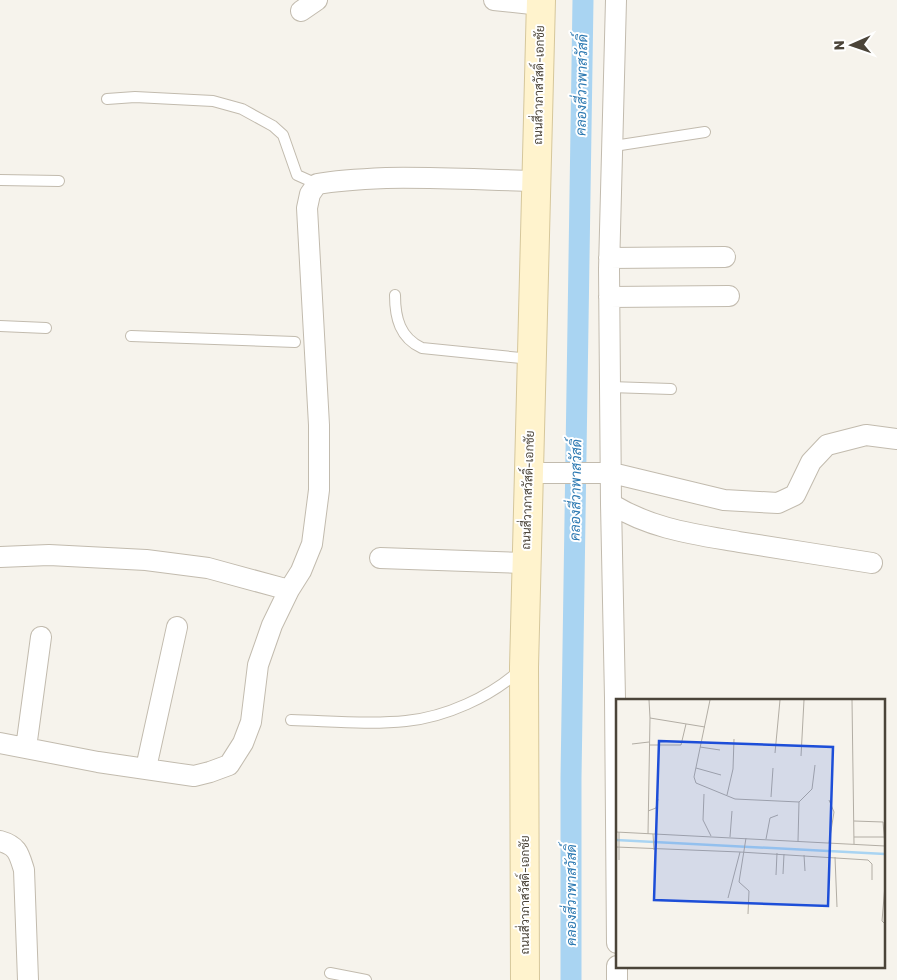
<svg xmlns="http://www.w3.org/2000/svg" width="897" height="980" font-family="Rubik,Sarabun,sans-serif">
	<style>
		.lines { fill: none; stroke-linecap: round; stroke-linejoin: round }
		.canal { stroke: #a9d4f2; stroke-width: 21 }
		.lane-casing { stroke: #c2bbae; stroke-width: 12 }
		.street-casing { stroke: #c2bbae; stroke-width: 22 }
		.secondary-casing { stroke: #d6c79b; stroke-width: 30 }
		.lane { stroke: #fff; stroke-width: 10 }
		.street { stroke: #fff; stroke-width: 20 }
		.secondary { stroke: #fff3cd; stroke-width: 28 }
		.labels { text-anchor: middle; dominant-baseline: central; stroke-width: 4; stroke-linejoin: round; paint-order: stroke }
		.street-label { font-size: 12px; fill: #4b4439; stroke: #fff }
		.water-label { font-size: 14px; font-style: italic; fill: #2e7ab2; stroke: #fff }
		.inset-river { fill: none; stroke: #a9d4f2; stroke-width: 2.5 }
		.inset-road { fill: none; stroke: #b2ada4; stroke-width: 1 }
		.view { fill: #1d4ed8; fill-opacity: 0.15; stroke: #1d4ed8; stroke-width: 2.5 }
		.inset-edge { fill: none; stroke: #4b4439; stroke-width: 2.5 }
	</style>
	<rect width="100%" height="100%" fill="#f6f3ec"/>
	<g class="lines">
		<path class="canal" d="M 571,980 L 571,778 L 583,0"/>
		<defs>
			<path id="lane" d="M 107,99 L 135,97 L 213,101 L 242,109 L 273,126 L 283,135 L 297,175 L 317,184
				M 614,146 L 705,132
				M 0,180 L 59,181
				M 395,295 C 395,318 400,338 422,348 L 531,359
				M 0,326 L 46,328
				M 131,336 L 295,342
				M 610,387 L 671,389
				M 291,720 C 329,721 369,725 406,721 C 446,717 490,697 520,670
				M 330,973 L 366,980"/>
			<path id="street" d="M 494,0 L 541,5
				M 616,0 L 609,269 L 611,504 C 652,529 693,534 739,542 C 783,549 828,556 872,563
				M 301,11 L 317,0
				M 609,258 L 725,257
				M 609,297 L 729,296
				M 529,473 L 612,473 L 724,500 L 778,503 L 795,495 L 811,462 L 827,445 L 866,435 L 897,439
				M 611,504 L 615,698 L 617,943
				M 0,557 L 49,555 L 146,560 L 208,568 L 289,590
				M 380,558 L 526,563
				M 0,743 L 98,762 L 194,776 L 210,772 L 229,765 L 243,743 L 251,722 L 258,665 L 272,625 L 289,590 L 301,571 L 312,544 L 319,490 L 319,425 L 307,208 L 310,194 L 317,184 C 340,180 363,179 386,178 C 436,177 486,180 536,181
				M 26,748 L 41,637
				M 146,768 L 177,627
				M 0,841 C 18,846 19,854 24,870 L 28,980
				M 617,966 L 617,980"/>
			<path id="secondary" d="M 525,980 L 524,667 L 541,0"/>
		</defs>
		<use href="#lane" class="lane-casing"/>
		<use href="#street" class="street-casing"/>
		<use href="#secondary" class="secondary-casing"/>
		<use href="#lane" class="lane"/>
		<use href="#street" class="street"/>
		<use href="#secondary" class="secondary"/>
	</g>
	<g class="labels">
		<g class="street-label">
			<text transform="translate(539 85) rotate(-89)">ถนนสี่วาภาสวัสดิ์-เอกชัย</text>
			<text transform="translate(528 490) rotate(-88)">ถนนสี่วาภาสวัสดิ์-เอกชัย</text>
			<text transform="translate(525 895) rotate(-90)">ถนนสี่วาภาสวัสดิ์-เอกชัย</text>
		</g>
		<g class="water-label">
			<text transform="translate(582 85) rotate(-89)">คลองสี่วาพาสวัสดิ์</text>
			<text transform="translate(576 490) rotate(-89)">คลองสี่วาพาสวัสดิ์</text>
			<text transform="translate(571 895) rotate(-90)">คลองสี่วาพาสวัสดิ์</text>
		</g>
	</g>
	<g transform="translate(616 699)">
		<rect width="269" height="269" fill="#f6f3ec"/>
		<path class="inset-river" d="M 0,141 L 269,155"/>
		<path class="inset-road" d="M 33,1 L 34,19M 94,1 L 78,78 L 80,84 L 119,100 L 183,103M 236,1 L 238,145M 16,45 L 33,43M 33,46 L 65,46 L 70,25M 84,48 L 104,51M 159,54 L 164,1M 185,57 L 188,1M 80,69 L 105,76M 88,95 L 87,121 L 95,137M 111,96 L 117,70 L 118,40M 155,98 L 157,69M 183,103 L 196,90 L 199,66M 32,112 L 40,109 L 42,100M 238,122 L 267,123 L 269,147M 0,133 L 269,147M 3,133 L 3,161M 32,135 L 34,19 L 89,28M 37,135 L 38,151M 114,138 L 116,112M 238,138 L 269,138M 130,139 L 123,183 L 133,192 L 132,215M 150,140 L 154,119 L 162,116M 182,142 L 183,103M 213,144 L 218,113 L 213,101M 0,148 L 124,153M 188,156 L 189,172M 219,158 L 221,208M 167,175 L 168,155M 160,176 L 161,154M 269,186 L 266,222 L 269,225M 112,199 L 124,153 L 252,161 L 256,165 L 256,181"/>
		<path class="view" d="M 43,42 L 217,48 L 212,207 L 38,201 Z"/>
		<rect width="269" height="269" class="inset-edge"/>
	</g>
	<g transform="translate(852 45) rotate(268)" stroke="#ffffff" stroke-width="4" paint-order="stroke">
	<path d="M0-4L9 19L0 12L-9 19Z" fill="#4b4439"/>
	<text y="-8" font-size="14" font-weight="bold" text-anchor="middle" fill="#4b4439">N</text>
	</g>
</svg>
